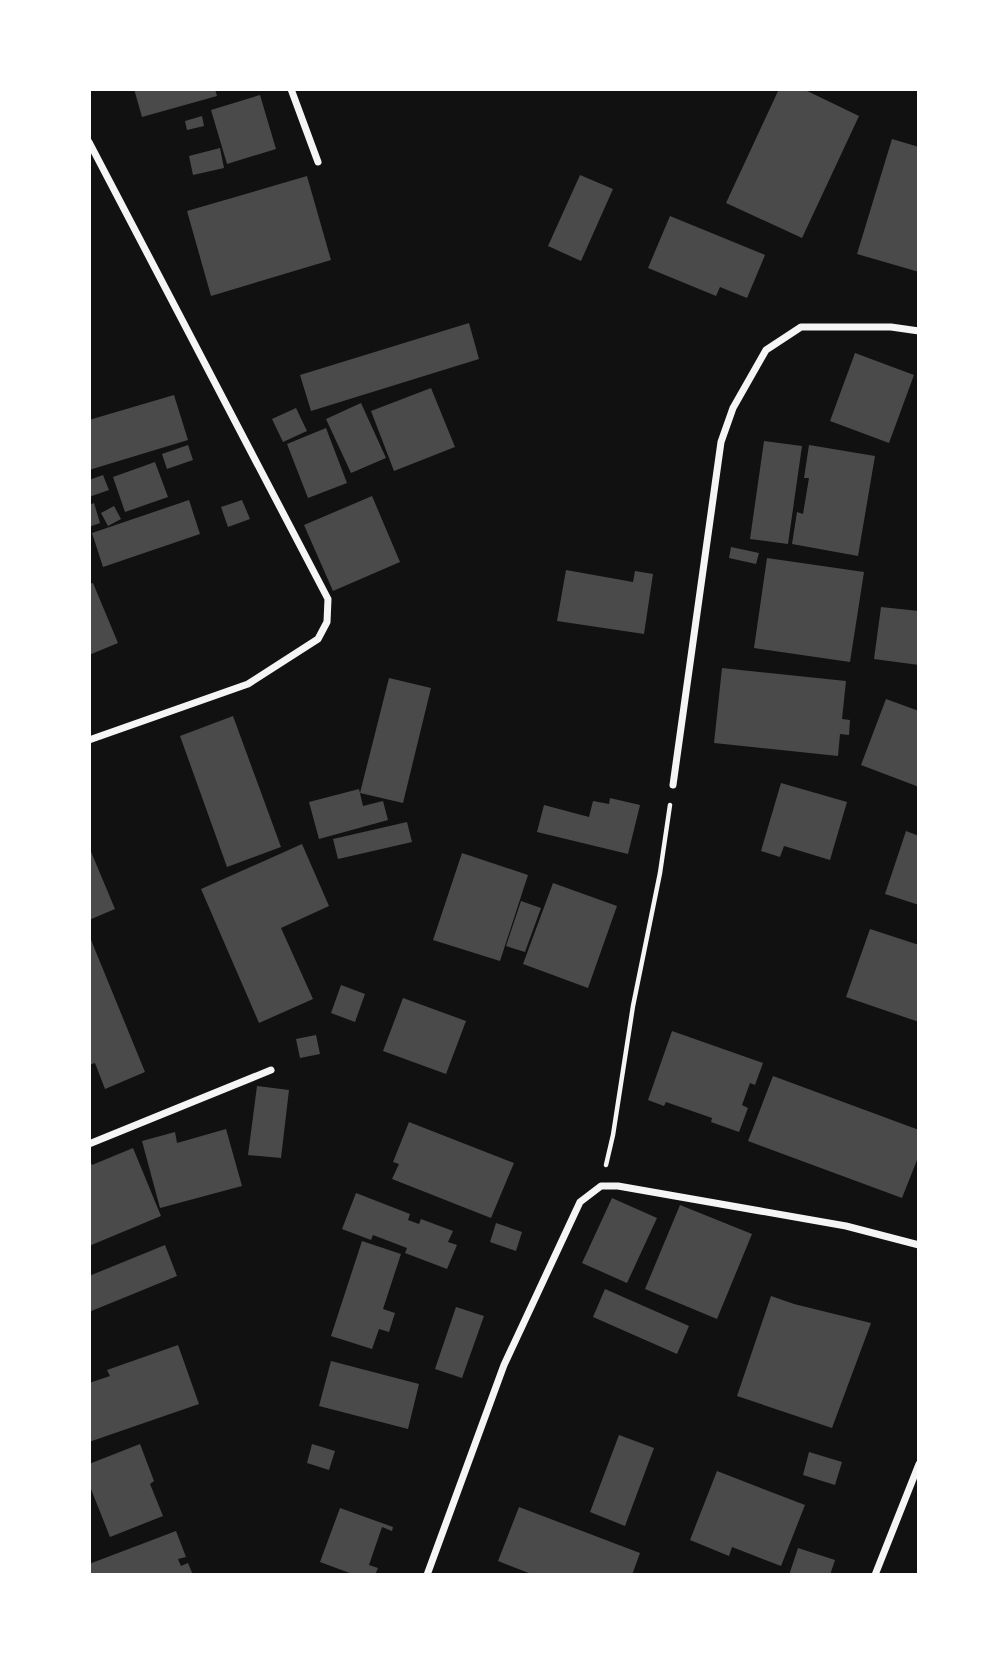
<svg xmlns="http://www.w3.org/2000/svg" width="1008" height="1664" font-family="Rubik,sans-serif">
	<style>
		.building { fill: #4a4a4a }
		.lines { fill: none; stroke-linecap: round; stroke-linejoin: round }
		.path { stroke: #f5f5f5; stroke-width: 4.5 }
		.minor { stroke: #f5f5f5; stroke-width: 7 }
	</style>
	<rect width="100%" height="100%" fill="#111"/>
	<path class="building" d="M 134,89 L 215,89 L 217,96 L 142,117 Z
		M 779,89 L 803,89 L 859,116 L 802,238 L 726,203 Z
		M 260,95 L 276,149 L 227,164 L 211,110 Z
		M 202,116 L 204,126 L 187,130 L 185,121 Z
		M 892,139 L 919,147 L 919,272 L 857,254 Z
		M 220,148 L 224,168 L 193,175 L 189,156 Z
		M 580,175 L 613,189 L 581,261 L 548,246 Z
		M 307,176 L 331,260 L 211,296 L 187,211 Z
		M 670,216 L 765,255 L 747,298 L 720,287 L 716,296 L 648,268 Z
		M 469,323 L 479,359 L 311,411 L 300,375 Z
		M 855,353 L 914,375 L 889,443 L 830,421 Z
		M 431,388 L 455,447 L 394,471 L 371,411 Z
		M 174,395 L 188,440 L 89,470 L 89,420 Z
		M 361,403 L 386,458 L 351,473 L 326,419 Z
		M 296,408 L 307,431 L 283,442 L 272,419 Z
		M 326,428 L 347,483 L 308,498 L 287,444 Z
		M 764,441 L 802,446 L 788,544 L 750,539 Z
		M 188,445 L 193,460 L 167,469 L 162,454 Z
		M 809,445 L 875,456 L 858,556 L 792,544 L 797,512 L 803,514 L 809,478 L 804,478 Z
		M 155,462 L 168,497 L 125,512 L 113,477 Z
		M 103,475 L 109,490 L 89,497 L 89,480 Z
		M 372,496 L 400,562 L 333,591 L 304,525 Z
		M 189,500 L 200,534 L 103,567 L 92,533 Z
		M 242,500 L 250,519 L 228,527 L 221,507 Z
		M 94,503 L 100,523 L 89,527 L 89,505 Z
		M 114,506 L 121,519 L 108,526 L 101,513 Z
		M 731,547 L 759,553 L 756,564 L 729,558 Z
		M 767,558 L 864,572 L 850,662 L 754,648 Z
		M 566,570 L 633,582 L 635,571 L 653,574 L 644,634 L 557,621 Z
		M 93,583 L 118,643 L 89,655 L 89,584 Z
		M 881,607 L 919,611 L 919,665 L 874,659 Z
		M 722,668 L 846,681 L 842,719 L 850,720 L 849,735 L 840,734 L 838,756 L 714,743 Z
		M 389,678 L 431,688 L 403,803 L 360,793 Z
		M 886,699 L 919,711 L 919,787 L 861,765 Z
		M 233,716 L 281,847 L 227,867 L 180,736 Z
		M 781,783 L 847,802 L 830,860 L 784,846 L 780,857 L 761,851 Z
		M 359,789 L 363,806 L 383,801 L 388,820 L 319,839 L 309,802 Z
		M 610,798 L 640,805 L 628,854 L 537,832 L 544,805 L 589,817 L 593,801 L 609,804 Z
		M 407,822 L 412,842 L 338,859 L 333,839 Z
		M 906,831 L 919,836 L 919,905 L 885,894 Z
		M 302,844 L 329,906 L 281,928 L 313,999 L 259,1023 L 201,889 Z
		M 89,847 L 115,909 L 89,920 Z
		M 462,853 L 528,875 L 500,961 L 433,940 Z
		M 553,883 L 617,906 L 588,988 L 523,964 Z
		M 521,901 L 541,908 L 525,952 L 506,946 Z
		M 870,929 L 919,945 L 919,1022 L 846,997 Z
		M 89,935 L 145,1072 L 105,1089 L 95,1063 L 89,1065 Z
		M 341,985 L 365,994 L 355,1022 L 331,1013 Z
		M 403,998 L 466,1021 L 446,1074 L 383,1051 Z
		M 672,1031 L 763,1063 L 755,1085 L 750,1083 L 742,1105 L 748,1108 L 739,1132 L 711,1122 L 712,1118 L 666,1102 L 664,1106 L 648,1100 Z
		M 316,1035 L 320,1054 L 300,1058 L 296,1039 Z
		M 773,1076 L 919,1130 L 919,1155 L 902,1198 L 748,1141 Z
		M 257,1086 L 289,1090 L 281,1158 L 248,1155 Z
		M 409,1122 L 514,1163 L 491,1218 L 392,1179 L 399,1164 L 393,1162 Z
		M 226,1129 L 242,1186 L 160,1208 L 142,1141 L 175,1132 L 177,1143 Z
		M 133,1148 L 161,1216 L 89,1246 L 89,1159 L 92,1165 Z
		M 356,1193 L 410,1214 L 408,1220 L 419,1224 L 421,1219 L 453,1231 L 448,1242 L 457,1245 L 447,1269 L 405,1253 L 407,1248 L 373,1235 L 371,1240 L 342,1229 Z
		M 612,1198 L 657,1218 L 627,1283 L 582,1263 Z
		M 680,1205 L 752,1234 L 717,1319 L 645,1289 Z
		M 496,1223 L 522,1232 L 516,1251 L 490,1242 Z
		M 362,1241 L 401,1254 L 383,1309 L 395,1313 L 389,1332 L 379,1329 L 372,1349 L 331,1336 Z
		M 165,1245 L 177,1276 L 89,1312 L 89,1276 Z
		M 605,1289 L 689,1326 L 677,1354 L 593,1317 Z
		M 771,1296 L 794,1304 L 871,1323 L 832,1428 L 737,1396 Z
		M 456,1307 L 484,1316 L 462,1378 L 435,1369 Z
		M 178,1345 L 199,1404 L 89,1442 L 89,1383 L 110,1376 L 107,1370 Z
		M 331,1361 L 419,1384 L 408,1429 L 319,1406 Z
		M 619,1435 L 654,1448 L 625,1526 L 590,1512 Z
		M 140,1444 L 154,1481 L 150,1484 L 163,1516 L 110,1537 L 89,1484 L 89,1464 Z
		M 312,1444 L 335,1451 L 329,1470 L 307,1463 Z
		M 809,1452 L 842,1462 L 835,1485 L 803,1475 Z
		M 717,1471 L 805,1505 L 781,1566 L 732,1547 L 729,1556 L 690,1540 Z
		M 519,1507 L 640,1553 L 632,1575 L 534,1575 L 498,1561 Z
		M 340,1508 L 393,1527 L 392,1531 L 382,1527 L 369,1565 L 378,1568 L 375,1575 L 355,1575 L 320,1562 Z
		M 176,1531 L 186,1557 L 178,1559 L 181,1566 L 188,1563 L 193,1575 L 89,1575 L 89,1564 Z
		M 798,1548 L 835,1560 L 830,1575 L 789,1575 Z"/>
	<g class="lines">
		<path class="path" d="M 606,1165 L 613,1135 L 633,1006 L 660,873 L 670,805"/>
		<path class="minor" d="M 291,89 L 318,162
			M 89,142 L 328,599 L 327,622 L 318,639 L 248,684 L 89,740
			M 673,785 L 721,442 L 733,408 L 766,350 L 801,327 L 891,327 L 919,331
			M 89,1144 L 271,1070
			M 427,1575 L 504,1365 L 580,1202 L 601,1186 L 618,1186 L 846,1226 L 919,1245
			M 875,1575 L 919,1464"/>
	</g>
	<rect width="1008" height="1664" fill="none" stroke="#ffffff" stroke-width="182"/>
</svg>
